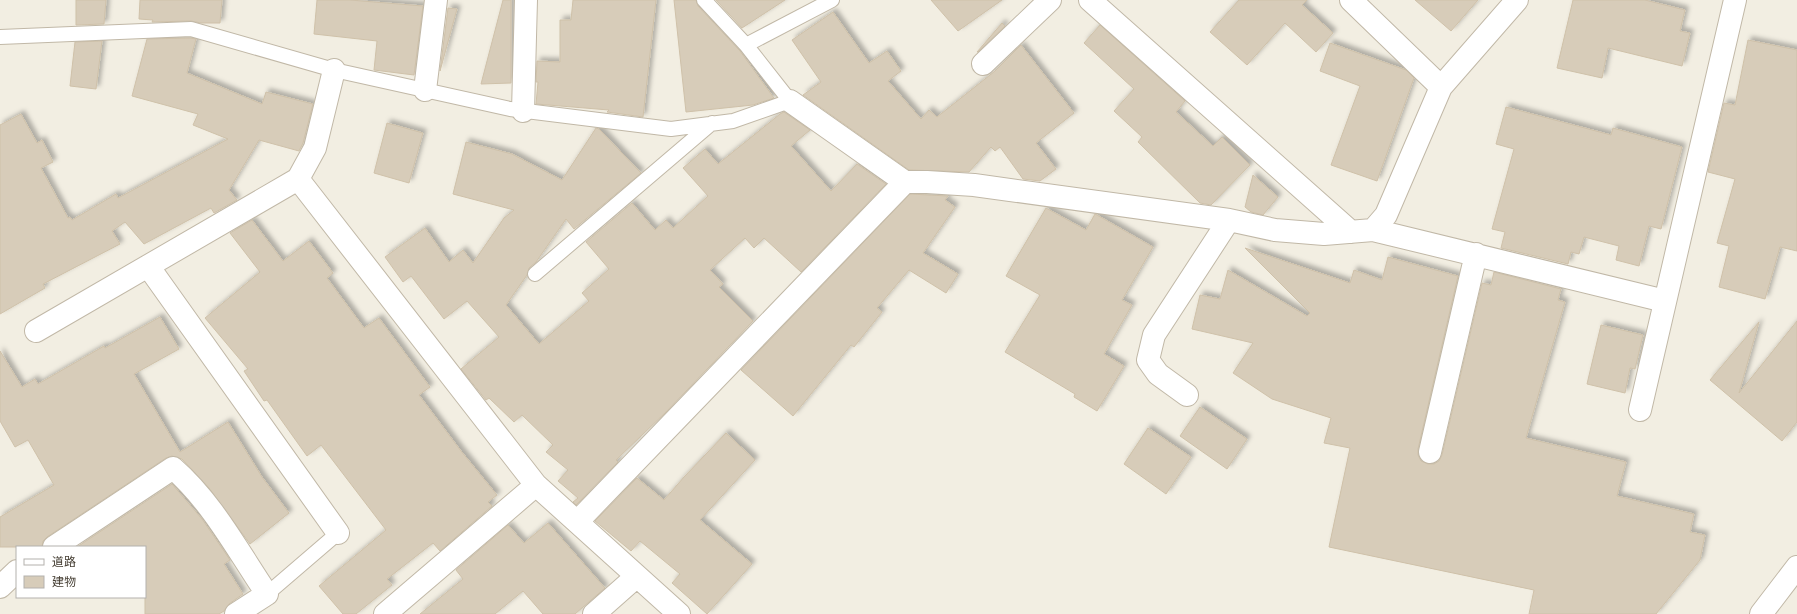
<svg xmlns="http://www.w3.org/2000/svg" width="1797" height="614" font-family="Ubuntu,'Noto Sans JP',sans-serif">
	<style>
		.building { fill: #d7ccb9; stroke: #cfc1a9; filter: url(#shadow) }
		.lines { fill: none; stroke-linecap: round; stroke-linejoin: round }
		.service-casing { stroke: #c1b8a7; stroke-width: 16 }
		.minor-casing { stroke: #c1b8a7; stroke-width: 24 }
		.tertiary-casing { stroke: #c1b8a7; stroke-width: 24 }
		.service { stroke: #fff; stroke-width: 14 }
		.minor { stroke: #fff; stroke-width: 22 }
		.tertiary { stroke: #fff; stroke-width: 22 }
	</style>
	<defs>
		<filter id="shadow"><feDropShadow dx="3.5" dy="-3.5" stdDeviation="2" flood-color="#0004"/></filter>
	</defs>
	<rect width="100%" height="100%" fill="#f2eee2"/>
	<path class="building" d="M 76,0 L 106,0 L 104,24 L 76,25 Z
		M 140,0 L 222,0 L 220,23 L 201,23 L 191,21 L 152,22 L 153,20 L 139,19 Z
		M 317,0 L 350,0 L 423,6 L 414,75 L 374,70 L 377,41 L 314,34 Z
		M 503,0 L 511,0 L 511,83 L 481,84 Z
		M 573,0 L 656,0 L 643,117 L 607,112 L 609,110 L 536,104 L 538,82 L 536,82 L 537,61 L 560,62 L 560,20 L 571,20 Z
		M 674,0 L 696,0 L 698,6 L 740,51 L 774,98 L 753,105 L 686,112 Z
		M 716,0 L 785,0 L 742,28 Z
		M 931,0 L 1002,0 L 958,31 Z
		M 1239,0 L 1307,0 L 1302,5 L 1333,33 L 1316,52 L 1285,23 L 1247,65 L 1210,32 Z
		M 1415,0 L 1478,0 L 1451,31 Z
		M 1573,0 L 1645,0 L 1685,10 L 1680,31 L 1690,33 L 1682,66 L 1608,48 L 1602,78 L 1557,68 Z
		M 448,8 L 457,9 L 440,71 Z
		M 833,12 L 869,63 L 887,51 L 901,71 L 888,81 L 921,119 L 929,110 L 937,117 L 995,71 L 1021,45 L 1074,113 L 1036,143 L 1056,169 L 1040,181 L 1023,179 L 1000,147 L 995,151 L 991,147 L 969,172 L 909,170 L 803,95 L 821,82 L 792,40 Z
		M 1002,23 L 1005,26 L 978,52 L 977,52 Z
		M 1100,25 L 1185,101 L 1176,112 L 1213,146 L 1222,137 L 1250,165 L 1211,205 L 1200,203 L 1138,142 L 1142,137 L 1114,111 L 1134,89 L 1084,43 Z
		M 190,38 L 196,39 L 187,73 L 262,104 L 266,92 L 313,104 L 303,143 L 299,151 L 259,140 L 229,190 L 237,200 L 214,213 L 211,208 L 144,244 L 125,222 L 112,231 L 120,244 L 43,284 L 45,288 L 0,314 L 0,125 L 21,114 L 37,143 L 42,140 L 53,162 L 41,168 L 68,218 L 70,217 L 72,220 L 116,194 L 118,198 L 228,139 L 193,125 L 198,114 L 132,96 L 147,39 Z
		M 1748,40 L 1797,50 L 1797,251 L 1780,247 L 1765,299 L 1719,287 L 1729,246 L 1717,243 L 1735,179 L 1708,172 L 1724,103 L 1735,105 Z
		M 102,41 L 96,89 L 70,86 L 75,42 Z
		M 1330,43 L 1406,70 L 1414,78 L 1377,181 L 1331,165 L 1360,86 L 1320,71 Z
		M 1506,107 L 1611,135 L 1613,128 L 1682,147 L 1661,229 L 1649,226 L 1639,266 L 1616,260 L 1619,246 L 1584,237 L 1579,254 L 1571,252 L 1568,264 L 1501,248 L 1505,232 L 1492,229 L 1514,149 L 1496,144 Z
		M 784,112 L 810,130 L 791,146 L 831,191 L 857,164 L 886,184 L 801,272 L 764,238 L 754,248 L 745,238 L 710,270 L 723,284 L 719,287 L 753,321 L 666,412 L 616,460 L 618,462 L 576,505 L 573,502 L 578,498 L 558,481 L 568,470 L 546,452 L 553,445 L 522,415 L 514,422 L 489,398 L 486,400 L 461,369 L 499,337 L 467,301 L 444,319 L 411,276 L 403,282 L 385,257 L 425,228 L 449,262 L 463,250 L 473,263 L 504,218 L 514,210 L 453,194 L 466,142 L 512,154 L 562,180 L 596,128 L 599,129 L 641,173 L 574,229 L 566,219 L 536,262 L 529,268 L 527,275 L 506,305 L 539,344 L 589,301 L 582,293 L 609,269 L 586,242 L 632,203 L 655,230 L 666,220 L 673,228 L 708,196 L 683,168 L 705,149 L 718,164 L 780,114 Z
		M 387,123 L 423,133 L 409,183 L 374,173 Z
		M 1253,175 L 1278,197 L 1263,215 L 1251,212 L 1245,207 Z
		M 910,194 L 948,196 L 945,200 L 955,207 L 923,253 L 958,274 L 946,293 L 909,270 L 877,308 L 882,312 L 854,347 L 851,345 L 793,416 L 741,370 Z
		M 1046,208 L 1086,230 L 1095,214 L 1097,215 L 1153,247 L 1122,300 L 1132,305 L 1104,354 L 1124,366 L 1097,411 L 1074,397 L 1075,394 L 1005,352 L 1040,295 L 1006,276 Z
		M 252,220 L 283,261 L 309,241 L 333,273 L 327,278 L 364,328 L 379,318 L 430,387 L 419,395 L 461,451 L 497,495 L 488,502 L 492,506 L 440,551 L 433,543 L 387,579 L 392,585 L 356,614 L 343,614 L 319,586 L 386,530 L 321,445 L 307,456 L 267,400 L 264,401 L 244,371 L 248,369 L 205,318 L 260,272 L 230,233 Z
		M 1245,248 L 1350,283 L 1354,270 L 1382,280 L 1388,257 L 1458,276 L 1418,449 L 1418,455 L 1421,461 L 1428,464 L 1434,464 L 1439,461 L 1442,455 L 1482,283 L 1491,285 L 1494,272 L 1561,289 L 1558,300 L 1565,302 L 1526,438 L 1626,462 L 1617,496 L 1694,514 L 1690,532 L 1705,535 L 1700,560 L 1656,614 L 1529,614 L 1534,590 L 1329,547 L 1350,448 L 1324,443 L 1331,418 L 1272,399 L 1233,373 L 1253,343 L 1192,329 L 1200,295 L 1220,299 L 1228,270 L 1307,316 L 1310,313 Z
		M 160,317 L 179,349 L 134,374 L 180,452 L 228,422 L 262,477 L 289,513 L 250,544 L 209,488 L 182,459 L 172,456 L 166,458 L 47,537 L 43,541 L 42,547 L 0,547 L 0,517 L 54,485 L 28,440 L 15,447 L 0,421 L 0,351 L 22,387 L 35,379 L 38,384 L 104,346 L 105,348 Z
		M 1797,321 L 1797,422 L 1782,441 L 1710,380 L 1759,322 L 1739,393 Z
		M 1601,325 L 1643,335 L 1635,369 L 1630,368 L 1625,393 L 1587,384 Z
		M 1200,407 L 1247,439 L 1227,469 L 1180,436 Z
		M 1148,428 L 1191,457 L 1166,494 L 1124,464 Z
		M 726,433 L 755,460 L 700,520 L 752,564 L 707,614 L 672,583 L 680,574 L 640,541 L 631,551 L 595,521 L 637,478 L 664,500 L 684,477 Z
		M 172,484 L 202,519 L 224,551 L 230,560 L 224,564 L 243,594 L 229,604 L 224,611 L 219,614 L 145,614 L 145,547 L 77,547 Z
		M 548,523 L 605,588 L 575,614 L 543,614 L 523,591 L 495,614 L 420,614 L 463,579 L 456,570 L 508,525 L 524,543 Z"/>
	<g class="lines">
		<defs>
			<path id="service" d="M 0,37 L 191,29 L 334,70 L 510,109 L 671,129 L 733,121 L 790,101 L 746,45 L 704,0
				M 746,45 L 832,0
				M 535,274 L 712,123
				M 267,594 L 338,533"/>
			<path id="minor" d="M 1090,0 L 1351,232
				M 1351,0 L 1441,87
				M 983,64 L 1050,0
				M 425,90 L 436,0
				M 790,101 L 905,182 L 927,182 L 974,185 L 1229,220 L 1275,230 L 1324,234 L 1373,230 L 1665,301
				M 523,111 L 526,0
				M 298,179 L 536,485 L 679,614
				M 1373,230 L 1386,215 L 1441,87 L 1517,0
				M 148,266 L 338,533
				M 36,331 L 298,179 L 315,148 L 334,70
				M 1187,395 L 1158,374 L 1148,360 L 1154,335 L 1229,220
				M 1640,410 L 1735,0
				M 1430,452 L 1476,254
				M 578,521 L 905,182
				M 54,547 L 173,468 C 212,502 238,551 267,594 L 236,614
				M 0,587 L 17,571
				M 385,614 L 536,485
				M 594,614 L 637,576"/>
			<path id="tertiary" d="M 1761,614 L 1797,567"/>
		</defs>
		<use href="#service" class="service-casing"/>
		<use href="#minor" class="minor-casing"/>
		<use href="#tertiary" class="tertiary-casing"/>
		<use href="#service" class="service"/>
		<use href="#minor" class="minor"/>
		<use href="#tertiary" class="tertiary"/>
	</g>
	<rect x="16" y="546" width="130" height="52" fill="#ffffff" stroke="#b4b1ad"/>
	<rect x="24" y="559" width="20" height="6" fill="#ffffff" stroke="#b4b1ad"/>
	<text x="52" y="566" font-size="12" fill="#443d32">道路</text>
	<rect x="24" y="576" width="20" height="12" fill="#d7ccb9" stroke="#b4b1ad"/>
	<text x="52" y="586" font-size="12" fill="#443d32">建物</text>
</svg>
